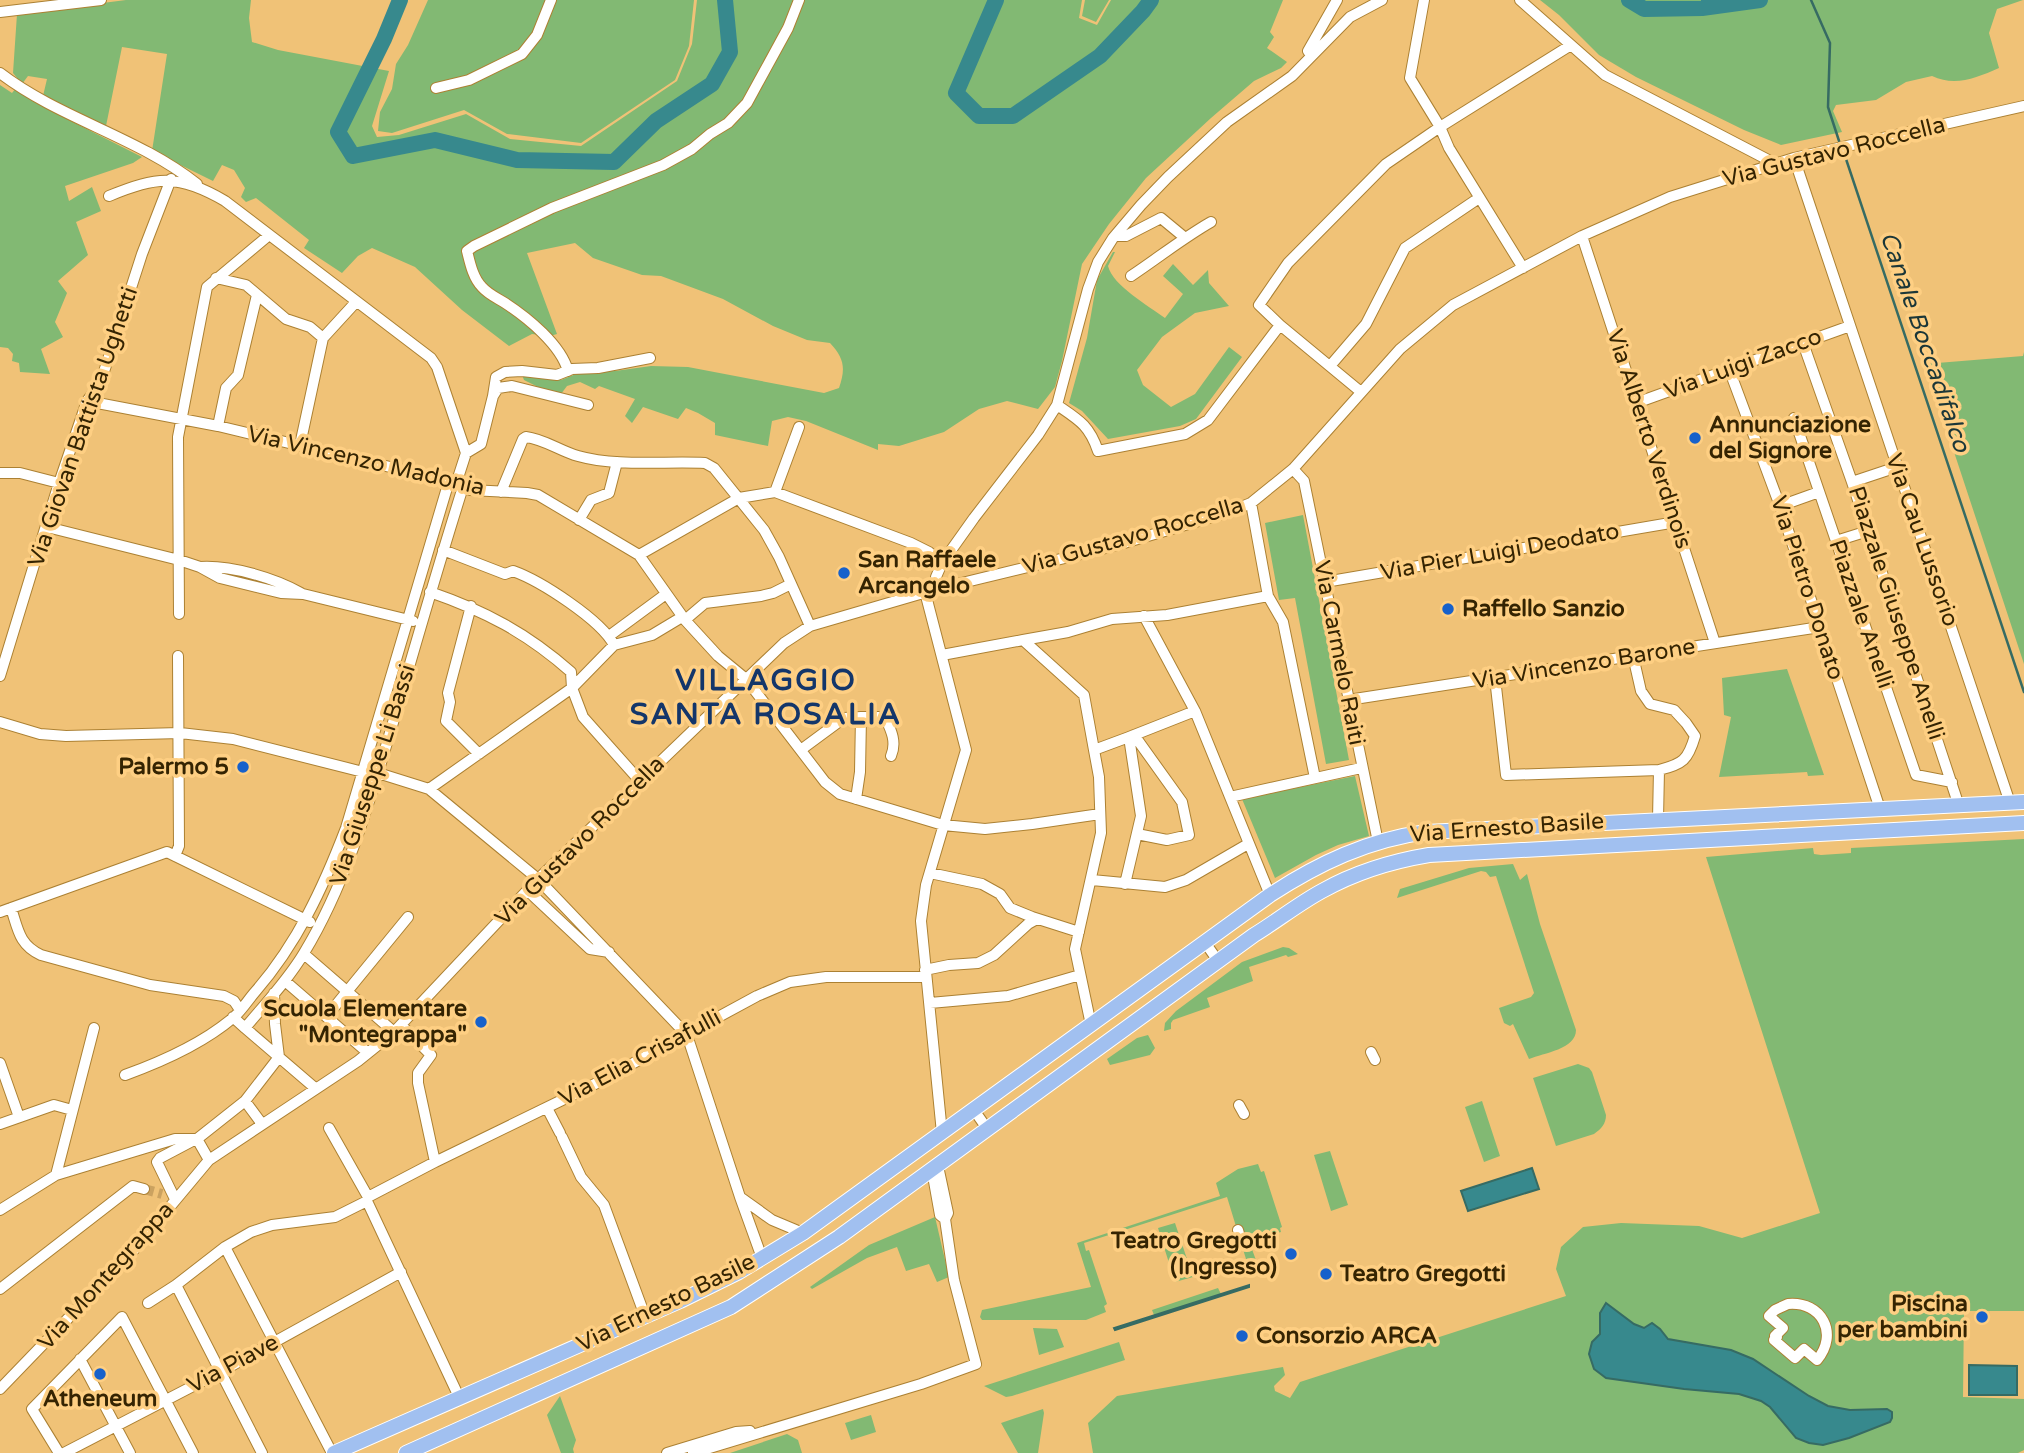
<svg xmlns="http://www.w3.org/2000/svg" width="2024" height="1453" font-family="'Varela Round',sans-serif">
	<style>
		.green { fill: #82b973 }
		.water { fill: #37898d; stroke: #366b63; stroke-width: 2 }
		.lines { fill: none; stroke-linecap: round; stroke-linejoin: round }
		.stream { stroke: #366b63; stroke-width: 2.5 }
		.river { stroke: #37898d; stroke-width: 16 }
		.minor-tunnel { stroke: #cba260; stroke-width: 10; stroke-dasharray: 10 5; stroke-linecap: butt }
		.minor-casing { stroke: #ac8133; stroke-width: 12 }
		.major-casing { stroke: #fff; stroke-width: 16 }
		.minor { stroke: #fff; stroke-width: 10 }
		.major { stroke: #a1c0f0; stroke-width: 14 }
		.poi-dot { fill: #1761cb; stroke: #fecf83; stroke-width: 2.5 }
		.labels { text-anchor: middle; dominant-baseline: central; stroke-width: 7; stroke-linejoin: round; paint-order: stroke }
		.street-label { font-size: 23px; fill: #352402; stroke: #fecf83 }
		.poi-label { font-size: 23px; font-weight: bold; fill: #352402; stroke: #fecf83; text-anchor: start }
		.water-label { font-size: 24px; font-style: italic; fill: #1c3738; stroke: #fecf83 }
		.district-label { font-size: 30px; font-weight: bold; letter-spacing: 2px; fill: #14366a; stroke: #fecf83 }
	</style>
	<rect width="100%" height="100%" fill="#f0c277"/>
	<path class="green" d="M 126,0 L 251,0 L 249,18 L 252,42 L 278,50 L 389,71 L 372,126 L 377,137 L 399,135 L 466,114 L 510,139 L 581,146 L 677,81 L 692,44 L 697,0 L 1082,0 L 1079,18 L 1097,25 L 1111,0 L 1283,0 L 1270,32 L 1274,37 L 1267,48 L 1287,62 L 1281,68 L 1254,81 L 1211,118 L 1146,178 L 1109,224 L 1082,264 L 1062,361 L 1055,387 L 1038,409 L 1007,401 L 979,409 L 944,432 L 899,446 L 878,444 L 878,450 L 806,421 L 788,417 L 772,421 L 768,446 L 715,435 L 715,423 L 698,413 L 686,408 L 678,419 L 643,407 L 632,423 L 625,416 L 635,399 L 599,386 L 595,389 L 580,382 L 567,386 L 561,394 L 538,387 L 524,380 L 522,375 L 561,380 L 581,372 L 615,371 L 651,366 L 688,367 L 824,393 L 839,388 C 846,368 844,358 830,343 L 807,340 L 773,326 L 723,299 L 661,276 L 642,275 L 593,258 L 575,243 L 527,253 L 557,334 L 550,336 L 532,334 L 509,346 L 462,310 L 415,267 L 372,248 L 358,256 L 342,273 L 304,248 L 309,240 L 256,198 L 246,202 L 241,197 L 245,188 L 234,170 L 222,165 L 213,181 L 152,151 L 167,54 L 122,47 L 106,126 L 43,96 L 47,79 L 28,76 L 22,84 L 13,73 L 17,14 Z
		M 428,0 L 694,0 L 689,46 L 675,80 L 581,143 L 507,134 L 464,110 L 392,133 L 378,131 L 380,112 L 392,89 L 396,64 L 408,45 Z
		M 1085,0 L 1109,0 L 1096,22 L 1082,16 Z
		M 1540,0 L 2023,0 L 1997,9 L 1989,33 L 1999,68 C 1976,78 1955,87 1932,76 L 1906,82 L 1876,100 L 1836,105 L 1833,111 L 1842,132 L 1781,145 L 1744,130 L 1636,77 L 1599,55 L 1559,15 Z
		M 0,85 L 12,93 L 16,88 L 71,121 L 142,157 L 133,163 L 65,186 L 69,201 L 92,187 L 101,211 L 76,222 L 88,255 L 58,281 L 67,293 L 55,322 L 63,337 L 41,349 L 50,374 L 20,372 L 19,363 L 12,361 L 13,354 L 8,348 L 0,347 Z
		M 1113,252 L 1115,252 L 1108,266 C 1113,286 1149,306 1165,318 L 1183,294 L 1163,276 L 1173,264 L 1193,285 L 1208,270 L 1209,283 L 1229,306 L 1195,313 L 1162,337 L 1137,370 L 1143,385 L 1171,407 L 1195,394 L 1229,347 L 1242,357 L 1196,419 L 1180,426 L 1108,439 L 1082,411 L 1069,403 L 1087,338 L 1097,280 Z
		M 2024,352 L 2024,664 L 1925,364 L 2023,356 Z
		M 1303,515 L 1349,760 L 1326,764 L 1295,598 L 1279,600 L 1265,523 Z
		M 1787,669 L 1824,775 L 1808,776 L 1807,772 L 1719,777 L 1731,717 L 1724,715 L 1722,678 Z
		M 1355,776 L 1369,836 L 1338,845 L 1316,855 L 1275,878 L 1242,799 Z
		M 2024,839 L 2024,1311 L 1964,1311 L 1963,1397 L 2024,1399 L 2024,1450 L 2018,1453 L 1093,1453 L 1088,1423 L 1117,1396 L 1283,1367 L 1285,1375 L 1274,1386 L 1275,1391 L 1290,1398 L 1300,1382 L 1566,1296 L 1556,1269 L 1561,1247 L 1583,1227 L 1621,1223 L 1699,1226 L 1742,1238 L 1820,1213 L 1706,857 L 1813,848 L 1814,854 L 1821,855 L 1851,853 L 1851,848 Z
		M 1513,864 L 1520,880 L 1527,874 L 1540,924 L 1576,1030 C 1576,1049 1544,1053 1529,1059 L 1513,1024 L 1510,1026 L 1504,1023 L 1499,1008 L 1531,997 L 1534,993 L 1496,876 L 1490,877 L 1486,872 L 1481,871 L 1397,898 L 1400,889 L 1469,868 Z
		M 1283,947 L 1289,948 L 1298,954 L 1288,957 L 1286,955 L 1249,967 L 1253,981 L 1207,998 L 1210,1007 L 1173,1020 L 1171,1023 L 1171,1029 L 1164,1031 L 1165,1023 L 1176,1011 L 1242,962 Z
		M 1148,1035 L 1155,1048 L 1150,1055 L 1110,1065 L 1107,1059 L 1137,1038 Z
		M 1578,1064 L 1589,1068 L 1592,1072 L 1606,1115 C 1606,1124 1601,1129 1594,1134 L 1556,1146 L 1533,1078 Z
		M 1482,1101 L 1500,1156 L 1484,1162 L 1465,1107 Z
		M 1330,1151 L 1348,1205 L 1331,1211 L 1314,1155 Z
		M 1258,1164 L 1261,1172 L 1264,1171 L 1282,1227 L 1280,1228 L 1281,1232 L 1249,1241 L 1257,1263 L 1249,1265 L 1248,1259 L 1246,1259 L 1227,1197 L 1084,1243 L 1086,1251 L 1089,1250 L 1107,1304 L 1104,1306 L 1106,1312 L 1086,1320 L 982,1320 L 980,1317 L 982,1310 L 1091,1287 L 1077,1243 L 1220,1196 L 1216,1183 L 1238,1169 Z
		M 935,1217 L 949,1277 L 937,1282 L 929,1264 L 906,1271 L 897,1247 L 867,1258 L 812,1289 L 810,1287 L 869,1245 Z
		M 1175,1223 L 1193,1277 L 1175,1282 L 1158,1228 Z
		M 1218,1288 L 1221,1294 L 1154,1315 L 1152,1310 Z
		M 1033,1328 L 1057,1329 L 1064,1347 L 1039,1355 Z
		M 1119,1342 L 1125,1360 L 1012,1396 L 1006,1397 L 984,1386 Z
		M 560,1396 L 576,1440 L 573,1449 L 574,1453 L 561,1453 L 547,1415 Z
		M 1043,1409 L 1044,1413 L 1038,1453 L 1018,1453 L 1001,1423 Z
		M 871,1415 L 876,1432 L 851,1440 L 845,1423 Z
		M 787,1434 L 798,1440 L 802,1453 L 730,1453 Z"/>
	<path class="water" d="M 1532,1168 L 1539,1189 L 1468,1211 L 1461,1191 Z
		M 1249,1285 L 1249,1287 L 1115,1330 L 1114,1328 Z
		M 1606,1303 L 1634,1324 L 1644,1328 L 1652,1323 L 1660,1329 L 1668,1339 L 1731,1350 L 1753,1359 L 1809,1396 L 1828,1406 L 1850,1410 L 1887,1409 L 1892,1412 L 1892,1418 L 1890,1422 L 1849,1438 L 1823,1445 L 1809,1443 L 1796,1438 L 1770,1407 L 1761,1401 L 1739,1394 L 1684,1389 L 1606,1378 L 1594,1369 L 1589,1354 L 1592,1342 L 1600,1334 L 1600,1313 Z
		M 1969,1365 L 2017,1366 L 2017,1395 L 1969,1395 Z"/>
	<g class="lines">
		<path class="stream" d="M 1811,0 L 1830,43 L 1828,107 L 1840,144
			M 1843,150 L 2024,692"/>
		<path class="river" d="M 400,0 L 384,39 L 338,132 L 353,156 L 435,140 L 517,160 L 614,162 L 656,121 L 712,84 L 730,52 L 725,0
			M 996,0 L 956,93 L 979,116 L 1013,116 L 1100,56 L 1143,11 L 1151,0
			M 1629,0 L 1644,9 L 1702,8 L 1760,0"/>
		<path class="minor-tunnel" d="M 144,1189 L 162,1194"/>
		<defs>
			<path id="minor" d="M 1424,0 L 1410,78 L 1440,127 L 1449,148 L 1523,268
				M 1520,0 L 1605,75 L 1776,164
				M 0,12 L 101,0
				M 1311,55 L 1308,51 L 1337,0
				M 0,73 C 60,119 138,137 197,184
				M 436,88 L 469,80 L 522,54 L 537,35 L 551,0
				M 1794,158 L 2010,803
				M 109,196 C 158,176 178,174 225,201 L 431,358 L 437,367 L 466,453 L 456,484
				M 1115,236 L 1126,236 L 1161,218 L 1184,237
				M 1582,236 L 1715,643
				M 1131,276 C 1158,258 1183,238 1211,222
				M 216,278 L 246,285 L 286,319 L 310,327 L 323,338
				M 1280,325 L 1361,392
				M 1803,343 L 1852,482 L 1959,806
				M 1330,366 L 1366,324 L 1405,248 L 1479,198
				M 1729,369 L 1780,506 L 1880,809
				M 568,371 C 561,345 528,318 505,303 C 497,298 488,294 482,287 C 473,278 470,263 467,251 L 474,246 L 552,208 L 663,165 L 692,149 L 710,134 L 728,123 L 747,103 L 788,28 L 799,0
				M 493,396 L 496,377 L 505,372 L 522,371 L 557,375 L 572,369 L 598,368 L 650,358
				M 87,401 L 218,426 L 449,481 L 470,490 L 527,493 L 538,495 L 639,555 L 685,620 L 718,656 L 746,679 L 825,782 L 840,794 L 943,825 L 985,829 L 1032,824 L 1100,814
				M 1636,403 L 1850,326
				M 1057,405 C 1079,420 1089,425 1098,451 L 1185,434 L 1208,420 L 1280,325 L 1259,305 L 1288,263 L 1386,164 L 1440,127 L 1571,45
				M 1794,418 L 1916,775 L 1952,782
				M 218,426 L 226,388 L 238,375 L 257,295
				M 300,445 L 323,338 L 356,302
				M 466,453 L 481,444 L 493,396 L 498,388 L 512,386 L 588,405
				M 1293,469 L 1304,481 L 1378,842
				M 0,473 L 20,473 L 59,483
				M 1852,482 L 1897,467
				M 501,492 L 523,439 L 526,437 C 544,439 560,451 578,456 C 617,467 664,461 705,463 L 714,468 L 764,530 L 779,557 L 810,626
				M 775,492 L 799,427
				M 1251,503 L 1268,596 L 1283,622 L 1315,778
				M 1780,506 L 1819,492
				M 579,520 L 591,500 L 609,493 L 617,462
				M 47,527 L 179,560 L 200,567 L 220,578 L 281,593 L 303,594 L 413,621
				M 1836,541 L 1868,531
				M 443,550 L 505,574 L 513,571 C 541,581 601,620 614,645
				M 639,555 L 739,498 L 775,492 L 911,543 L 929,552 L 942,563 L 936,577 L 937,589
				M 942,563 L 974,518 L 1038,435 L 1057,405 L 1088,289 L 1098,262 L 1113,238 L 1141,205 L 1168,177 L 1227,122 L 1292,76 L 1350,17 L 1382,0
				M 200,567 C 231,565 274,578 301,593
				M 1325,582 L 1676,522
				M 430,592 C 485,611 527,633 571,672 L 572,688 L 583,717 L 639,780
				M 925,592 L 966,750 L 926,885 L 921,921 L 942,1133
				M 471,606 L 448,693 L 450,702 L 446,721 L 479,754
				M 179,614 L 178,437 L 207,287 L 268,236
				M 1144,616 L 1195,711 L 1270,895
				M 685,620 L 705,603 L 761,596 L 773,593 L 791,584
				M 609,636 L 666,594
				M 1023,640 L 1068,632 L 1112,619 L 1167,615 L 1268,596
				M 942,655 L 1023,640 L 1084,695 L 1094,750 L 1099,777 L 1101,833 L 1075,949 L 1091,1025
				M 1633,656 L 1641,691 L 1650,704 L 1674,710 L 1686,723 L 1695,736 C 1688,760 1683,764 1659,770 L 1658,819
				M 0,676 L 59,483 L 87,401 L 100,384 L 142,254 L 171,179
				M 1495,678 L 1506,775 L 1659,770
				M 1348,700 L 1820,627
				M 861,717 L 885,717 C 891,730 897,742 891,756
				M 0,722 L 40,734 L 66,736 L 180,733 L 233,739 L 363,772 L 378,773 L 429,789 L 538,879 L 687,1035 L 740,1197 L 762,1258
				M 1134,735 L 1182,802 L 1189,835 L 1167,840 L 1137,834
				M 802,749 L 844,718 L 861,717 L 860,772 L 856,799
				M 1094,750 L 1129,737
				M 429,789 L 572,688 L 614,645 L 652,635 L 682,617
				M 1230,797 L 1361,768
				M 175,856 L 179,846 L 178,656
				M 930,873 L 982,884 L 1000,894 L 1010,908 L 1032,917 L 1079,932
				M 1092,880 L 1165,887 L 1186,880 L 1248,844
				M 1125,884 L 1141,816 L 1129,737 L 1195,711
				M 527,890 L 590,949 L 609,952
				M 11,908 C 18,929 19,945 41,955 L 150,985 L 224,996 L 234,1001 L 240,1010
				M 0,912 L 167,852 L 310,922
				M 1204,941 L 1218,961
				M 304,954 L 394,1032
				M 925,970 L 949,965 L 978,963 L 994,955 L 1028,924 L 1037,919
				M 285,981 L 367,1052
				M 274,993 L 275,1024 L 279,1057
				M 930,1003 L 1008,996 L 1080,975
				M 327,1016 L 408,917
				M 233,1017 L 245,1028 C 265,1004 288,980 304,953 C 346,884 369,803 392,726 C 415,646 438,566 463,487
				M 401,1025 L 431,1055 L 418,1073 L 418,1083 L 435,1162
				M 245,1028 L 315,1088
				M 1371,1052 L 1375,1060
				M 0,1063 L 19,1117
				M 125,1075 C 161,1062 205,1042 234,1017 C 242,1010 248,1000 255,992 C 297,944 323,888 346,828 L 449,481
				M 245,1101 L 262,1124
				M 1239,1105 L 1244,1114
				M 547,1108 L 560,1133
				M 974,1110 L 988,1130
				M 0,1124 L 54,1105 L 72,1110
				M 329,1128 L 368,1197 L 367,1201 L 459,1397
				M 562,1137 L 581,1177 L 604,1205 L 645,1316
				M 209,1160 L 197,1139 L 245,1101 L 279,1057
				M 932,1170 L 940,1215 L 945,1219
				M 56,1175 L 94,1028
				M 174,1197 L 157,1162 L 160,1158 L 196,1139
				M 368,1197 L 435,1162 L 593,1085 L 757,996 L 790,982 L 826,977 L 926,977
				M 740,1197 L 772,1220 L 803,1233
				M 0,1210 L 56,1175 L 175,1139 L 197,1139
				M 1238,1230 L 1242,1244 L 1247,1242
				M 225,1247 L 332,1453
				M 176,1285 L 262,1453
				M 0,1289 L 133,1186 L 144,1189
				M 148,1303 L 176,1285 L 225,1247 L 251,1232 L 272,1225 L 335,1217 L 367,1201
				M 1788,1304 C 1822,1301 1839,1334 1817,1360 L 1804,1349 L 1795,1358 L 1774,1340 L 1777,1337 L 1775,1336 L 1783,1328 L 1769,1316 L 1775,1310 Z
				M 80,1359 L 130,1453
				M 0,1389 L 133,1251 L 209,1160 L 358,1061 L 394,1032 L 538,879 L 784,643 L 810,626 L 937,589 L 1114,546 L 1229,512 L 1251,503 L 1293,469 L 1400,349 L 1453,305 L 1582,236 L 1670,197 L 1794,158 L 2024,106
				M 59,1453 L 32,1409 L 122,1317 L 193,1453
				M 64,1453 L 222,1371 L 401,1272
				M 667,1453 L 736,1432 L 750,1431
				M 693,1453 L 921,1384 L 976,1364 L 954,1280 L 945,1219 L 948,1213 L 938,1166"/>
			<path id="major" d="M 334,1453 L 680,1301 L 739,1272 L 803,1233 L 1270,895 C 1319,863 1368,840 1426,832 L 2024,802
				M 406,1453 L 731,1307 L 839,1237 L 1254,935 C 1277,921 1298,904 1322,891 C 1354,873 1393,861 1429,855 L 2024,823"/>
		</defs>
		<use href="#minor" class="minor-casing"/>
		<use href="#major" class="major-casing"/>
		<use href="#minor" class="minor"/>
		<use href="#major" class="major"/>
	</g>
	<g class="poi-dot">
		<circle cx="1695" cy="438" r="7"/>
		<circle cx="844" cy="573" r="7"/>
		<circle cx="1448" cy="609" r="7"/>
		<circle cx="243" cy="767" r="7"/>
		<circle cx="481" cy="1022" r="7"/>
		<circle cx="1291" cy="1254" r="7"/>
		<circle cx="1326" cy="1274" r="7"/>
		<circle cx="1982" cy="1317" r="7"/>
		<circle cx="1242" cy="1336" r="7"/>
		<circle cx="100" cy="1374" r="7"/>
	</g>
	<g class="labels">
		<g class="street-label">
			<text transform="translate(1834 152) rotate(-14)">Via Gustavo Roccella</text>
			<text transform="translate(1743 364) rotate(-20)">Via Luigi Zacco</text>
			<text transform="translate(83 427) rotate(-71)">Via Giovan Battista Ughetti</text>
			<text transform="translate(1649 439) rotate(72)">Via Alberto Verdinois</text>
			<text transform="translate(366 461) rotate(13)">Via Vincenzo Madonia</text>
			<text transform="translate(1133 536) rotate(-16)">Via Gustavo Roccella</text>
			<text transform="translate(1922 540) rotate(71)">Via Cau Lussorio</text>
			<text transform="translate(1500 552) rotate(-10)">Via Pier Luigi Deodato</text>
			<text transform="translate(1807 588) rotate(72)">Via Pietro Donato</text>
			<text transform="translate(1896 613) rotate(72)">Piazzale Giuseppe Anelli</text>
			<text transform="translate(1861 614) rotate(71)">Piazzale Anelli</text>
			<text transform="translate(1339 653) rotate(79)">Via Carmelo Raiti</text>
			<text transform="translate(1584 664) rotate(-9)">Via Vincenzo Barone</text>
			<text transform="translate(373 775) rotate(-72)">Via Giuseppe Li Bassi</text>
			<text transform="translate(1507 828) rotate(-4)">Via Ernesto Basile</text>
			<text transform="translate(580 841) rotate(-45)">Via Gustavo Roccella</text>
			<text transform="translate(640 1058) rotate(-28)">Via Elia Crisafulli</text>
			<text transform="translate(106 1276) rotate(-48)">Via Montegrappa</text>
			<text transform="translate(666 1303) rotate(-26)">Via Ernesto Basile</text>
			<text transform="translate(233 1364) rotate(-28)">Via Piave</text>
		</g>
		<g class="poi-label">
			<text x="1709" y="425">Annunciazione<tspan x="1709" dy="26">del Signore</tspan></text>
			<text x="858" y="560">San Raffaele<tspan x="858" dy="26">Arcangelo</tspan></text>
			<text x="1462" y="609">Raffello Sanzio</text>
			<text x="229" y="767" text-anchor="end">Palermo 5</text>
			<text x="467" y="1009" text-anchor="end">Scuola Elementare<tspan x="467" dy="26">"Montegrappa"</tspan></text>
			<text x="1277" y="1241" text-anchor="end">Teatro Gregotti<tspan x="1277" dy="26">(Ingresso)</tspan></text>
			<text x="1340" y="1274">Teatro Gregotti</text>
			<text x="1968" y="1304" text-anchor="end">Piscina<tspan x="1968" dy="26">per bambini</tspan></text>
			<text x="1256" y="1336">Consorzio ARCA</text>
			<text x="100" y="1399" text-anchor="middle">Atheneum</text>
		</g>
		<g class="water-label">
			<text transform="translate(1925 342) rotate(71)">Canale Boccadifalco</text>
		</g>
		<g class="district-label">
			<text x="766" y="680">VILLAGGIO<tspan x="766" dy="34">SANTA ROSALIA</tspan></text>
		</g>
	</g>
</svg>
